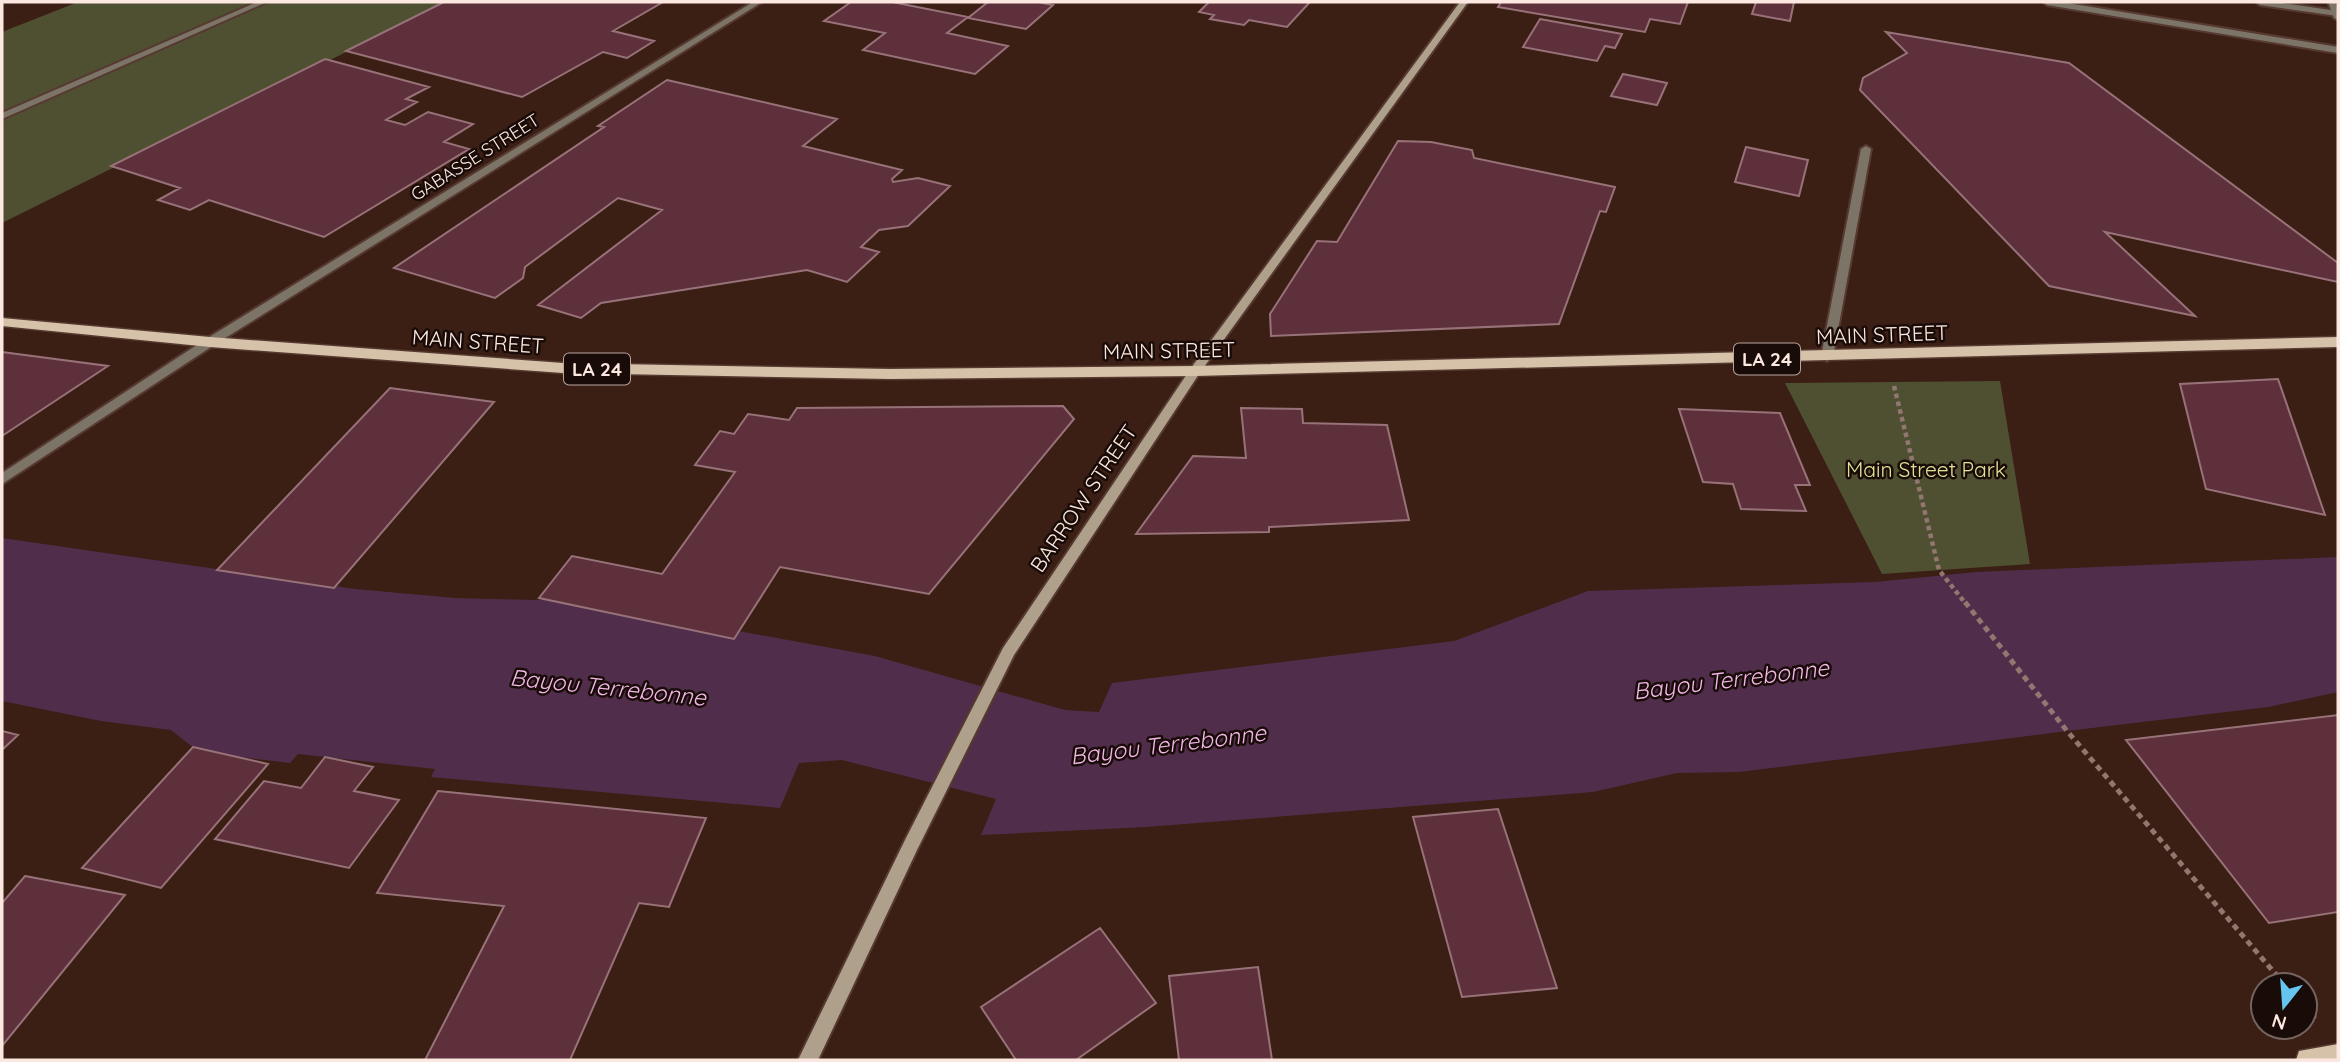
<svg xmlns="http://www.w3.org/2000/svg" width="2340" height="1062" font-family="Quicksand,sans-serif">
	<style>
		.green { fill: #4f5031 }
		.water { fill: #502e4b }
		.building { fill: #5e303b; stroke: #987279; stroke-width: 2 }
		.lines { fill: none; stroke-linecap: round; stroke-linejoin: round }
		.lane-casing { stroke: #563a31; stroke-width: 4 }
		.street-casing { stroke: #563a31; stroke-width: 4 }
		.secondary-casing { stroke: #563a31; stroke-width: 4 }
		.primary-casing { stroke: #563a31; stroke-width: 3 }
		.path-far1 { stroke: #91776f; stroke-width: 4.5; stroke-dasharray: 4.5 3.5; stroke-linecap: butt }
		.path { stroke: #91776f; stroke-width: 5; stroke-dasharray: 6 4.5; stroke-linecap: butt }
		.lane { fill: #7d7468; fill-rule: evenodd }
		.street { fill: #7d7468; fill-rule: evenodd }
		.secondary { fill: #afa08c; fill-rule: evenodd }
		.primary { fill: #d5c2a8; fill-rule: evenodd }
		.labels { text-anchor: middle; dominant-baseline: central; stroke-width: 5; stroke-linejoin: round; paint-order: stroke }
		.far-street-label { font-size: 18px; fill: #fde8e1; stroke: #190c08 }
		.shield { fill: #190c08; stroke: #b9a6a0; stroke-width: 2 }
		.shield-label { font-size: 19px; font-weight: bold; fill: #fde8e1 }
		.street-label { font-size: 21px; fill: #fde8e1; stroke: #190c08 }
		.park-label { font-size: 21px; fill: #e0e396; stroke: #190c08 }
		.water-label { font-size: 23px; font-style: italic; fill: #f3b6e9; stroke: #190c08 }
	</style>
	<rect width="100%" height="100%" fill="#3b1e14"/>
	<path class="green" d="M 78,2 L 447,2 L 2,223 L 2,32 Z
		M 2000,381 L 2030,564 L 1882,574 L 1785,383 Z"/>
	<path class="water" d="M 2,538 L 355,589 L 455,598 L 575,601 L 875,656 L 1065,710 L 1099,712 L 1112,683 L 1454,641 L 1588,591 L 1875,582 L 1976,572 L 2338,557 L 2338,692 L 2268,707 L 2067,731 L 1739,772 L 1677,773 L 1593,792 L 1146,827 L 981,835 L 996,799 L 842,760 L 799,763 L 780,808 L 431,777 L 435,769 L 298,754 L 290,763 L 199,752 L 171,730 L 101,721 L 2,701 Z"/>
	<path class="building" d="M 444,2 L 663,2 L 613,31 L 654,41 L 627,58 L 603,52 L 522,97 L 346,51 Z
		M 851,2 L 892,2 L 968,17 L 947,33 L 1008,46 L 975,74 L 863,50 L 885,33 L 824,21 Z
		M 988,2 L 1045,2 L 1043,3 L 1053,5 L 1026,29 L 968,18 Z
		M 1209,2 L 1310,2 L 1287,27 L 1249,20 L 1244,25 L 1210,19 L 1214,15 L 1199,12 Z
		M 1501,2 L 1688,2 L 1680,24 L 1650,19 L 1645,32 L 1498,7 Z
		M 1756,2 L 1794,2 L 1790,21 L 1752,14 Z
		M 1540,19 L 1622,34 L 1615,48 L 1605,46 L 1597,61 L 1523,47 Z
		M 1886,32 L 2069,63 L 2338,263 L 2338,282 L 2105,232 L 2195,316 L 2049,286 L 1860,90 L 1863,78 L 1907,53 Z
		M 325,59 L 429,87 L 406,99 L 417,102 L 386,120 L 405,125 L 428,112 L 473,124 L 444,142 L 469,149 L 324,237 L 209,200 L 190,210 L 158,200 L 180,188 L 111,166 Z
		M 1623,74 L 1667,83 L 1657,105 L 1611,96 Z
		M 667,80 L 837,119 L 803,146 L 902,170 L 892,179 L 893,182 L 918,178 L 950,186 L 908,226 L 879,230 L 861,247 L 879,252 L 847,282 L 807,270 L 601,303 L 581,318 L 538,305 L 662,210 L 618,198 L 525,267 L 523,278 L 495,298 L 394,268 L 604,127 L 598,126 Z
		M 1398,141 L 1431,142 L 1472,150 L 1474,158 L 1615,187 L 1606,212 L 1600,211 L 1559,324 L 1271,336 L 1270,314 L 1317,241 L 1337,242 Z
		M 1746,147 L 1808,160 L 1799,196 L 1735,182 Z
		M 2,352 L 108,366 L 2,436 Z
		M 2278,379 L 2325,515 L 2206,489 L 2180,384 Z
		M 390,388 L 494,402 L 334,588 L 217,570 Z
		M 1063,406 L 1074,419 L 929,594 L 780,567 L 734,639 L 539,598 L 572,556 L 662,574 L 735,472 L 695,465 L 720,431 L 734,434 L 748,414 L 789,420 L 797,408 Z
		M 1241,408 L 1302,409 L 1303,423 L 1387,425 L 1409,520 L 1269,527 L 1269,532 L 1136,534 L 1193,456 L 1246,458 Z
		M 1679,409 L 1780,413 L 1810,485 L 1795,485 L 1806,511 L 1741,509 L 1733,484 L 1703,482 Z
		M 2338,715 L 2338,912 L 2269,923 L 2126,740 Z
		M 2,731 L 18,735 L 2,750 Z
		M 193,747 L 268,764 L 161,888 L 82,868 Z
		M 325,757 L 373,767 L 354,791 L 399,800 L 349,868 L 215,839 L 264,781 L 301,788 Z
		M 438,791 L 706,818 L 669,907 L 639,903 L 570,1060 L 425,1060 L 504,906 L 377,893 Z
		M 1498,809 L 1557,988 L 1462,997 L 1413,817 Z
		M 25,876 L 125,895 L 2,1046 L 2,903 Z
		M 1100,928 L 1156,1003 L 1076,1060 L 1016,1060 L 981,1007 Z
		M 1258,967 L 1272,1060 L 1179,1060 L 1169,976 Z"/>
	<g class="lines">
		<defs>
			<path id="lane" d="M 257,2 L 267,2 L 2,119 L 2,113 Z
				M 2256,2 L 2275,2 L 2337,11 L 2338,16 L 2260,5 Z
				M 1866,146 L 1871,149 L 1833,357 L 1827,361 L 1821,357 L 1861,149 Z"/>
			<path id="street" d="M 753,2 L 762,2 L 214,345 L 2,484 L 2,473 L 206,339 Z
				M 2043,2 L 2061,2 L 2338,47 L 2338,53 L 2047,5 Z
				M 2328,2 L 2336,2 L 2338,20 L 2334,18 Z"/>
			<path id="secondary" d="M 1460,2 L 1468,2 L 1199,374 L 1014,655 L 917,850 L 818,1060 L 798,1060 L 905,840 L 1003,648 L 1191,368 Z"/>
			<path id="primary" d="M 2,318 L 210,337 L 563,363 L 890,369 L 1195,366 L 2338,337 L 2338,347 L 1195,376 L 890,379 L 563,373 L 210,347 L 2,326 Z
				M 2338,1044 L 2338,1060 L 2296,1060 L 2299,1051 Z"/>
		</defs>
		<use href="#lane" class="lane-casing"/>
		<use href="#street" class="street-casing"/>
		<use href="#secondary" class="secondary-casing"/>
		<use href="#primary" class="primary-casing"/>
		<path class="path-far1" d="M 1894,386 L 1939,570 L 1966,604"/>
		<path class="path" d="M 1965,602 L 2067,731 L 2285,985
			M 2305,1008 L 2315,1019"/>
		<use href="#lane" class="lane"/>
		<use href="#street" class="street"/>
		<use href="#secondary" class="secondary"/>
		<use href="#primary" class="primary"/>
	</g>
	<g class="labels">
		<g class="far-street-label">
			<text transform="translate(475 157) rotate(-32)">GABASSE STREET</text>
		</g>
		<g class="shield">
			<rect x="1734" y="343.5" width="66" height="31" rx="5"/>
			<rect x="564" y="353.5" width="66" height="31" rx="5"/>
		</g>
		<g class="shield-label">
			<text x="1767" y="359">LA 24</text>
			<text x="597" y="369">LA 24</text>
		</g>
		<g class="street-label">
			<text transform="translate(1882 334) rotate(-2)">MAIN STREET</text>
			<text transform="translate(478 341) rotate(4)">MAIN STREET</text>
			<text transform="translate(1169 350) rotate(-1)">MAIN STREET</text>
			<text transform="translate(1083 498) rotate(-56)">BARROW STREET</text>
		</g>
		<g class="park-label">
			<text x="1926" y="469">Main Street Park</text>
		</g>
		<g class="water-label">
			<text transform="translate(1731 679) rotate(-7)">Bayou Terrebonne</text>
			<text transform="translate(608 687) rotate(6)">Bayou Terrebonne</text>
			<text transform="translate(1168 744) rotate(-7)">Bayou Terrebonne</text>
		</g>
	</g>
	<rect width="2340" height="1062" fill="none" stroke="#fde8e1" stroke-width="7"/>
	<g transform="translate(2284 1006) rotate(197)"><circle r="33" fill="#190c08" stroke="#74645f" stroke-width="2"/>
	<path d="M0-5L12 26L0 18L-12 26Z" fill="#65c5ee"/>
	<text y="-10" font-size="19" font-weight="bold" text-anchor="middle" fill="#fde8e1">N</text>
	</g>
</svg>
